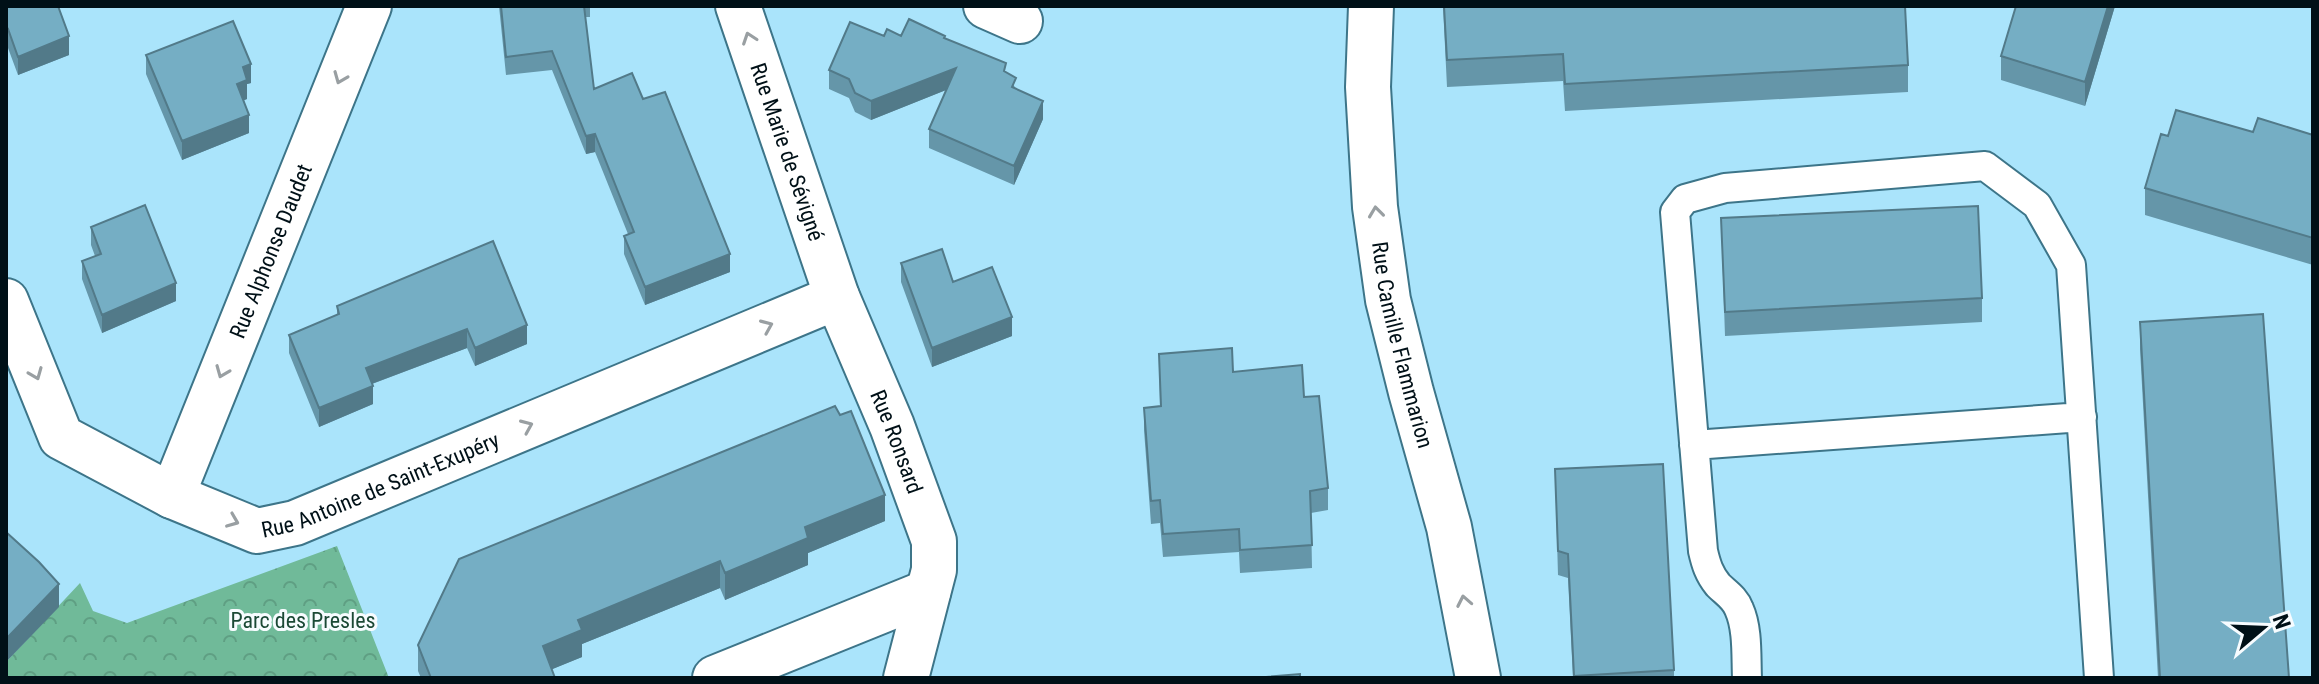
<svg xmlns="http://www.w3.org/2000/svg" width="2319" height="684" font-family="'Roboto Condensed',sans-serif">
	<style>
		.park { fill: url(#park-crowns) }
		.lines { fill: none; stroke-linecap: round; stroke-linejoin: round }
		.lane-casing { stroke: #3d7589; stroke-width: 32 }
		.street-casing { stroke: #3d7589; stroke-width: 48 }
		.lane { stroke: #fff; stroke-width: 28 }
		.street { stroke: #fff; stroke-width: 44 }
		.wall { fill: #6596a9 }
		.shaded-wall { fill: #527a89 }
		.building { fill: #75aec4; stroke: #527a89; stroke-width: 2 }
		.oneway { stroke: #999fa2 }
		.labels { text-anchor: middle; dominant-baseline: central; stroke-width: 6; stroke-linejoin: round; paint-order: stroke }
		.street-label { font-size: 22px; fill: #001017; stroke: #f7fcff }
		.park-label { font-size: 22px; fill: #1b4936; stroke: #f7fcff }
	</style>
	<defs>
		<pattern id="park-crowns" width="20" height="18" patternUnits="userSpaceOnUse" patternTransform="scale(2)"><rect width="20" height="18" fill="#70ba99"/><path d="M2 6a3 3 0 1 1 6 0M12 15a3 3 0 1 1 6 0" fill="none" stroke="#5f9f83"/></pattern>
	</defs>
	<rect width="100%" height="100%" fill="#aae4fb"/>
	<path class="park" d="M 337,546 L 389,678 L 6,678 L 6,662 L 80,583 L 93,611 L 127,623 Z"/>
	<g class="lines">
		<defs>
			<path id="lane" d="M 1694,445 L 2082,417
				M 1747,678 C 1746,656 1748,629 1739,609 C 1735,598 1726,593 1718,585 C 1709,574 1706,564 1703,551 L 1675,212 L 1685,199 L 1725,188 L 1985,166 L 2037,205 L 2071,265 L 2099,678"/>
			<g id="street">
				<path id="s1" d="M 738,6 L 837,297 L 892,426 L 934,541 L 934,570 L 906,678"/>
				<path d="M 986,6 L 1020,21"/>
				<path id="s2" d="M 1371,6 L 1368,87 L 1375,207 L 1388,300 L 1411,392 L 1449,527 L 1478,678"/>
				<path id="s3" d="M 6,301 L 61,437 L 172,496 L 257,531 L 295,523 L 837,297"/>
				<path id="s4" d="M 172,496 L 369,6"/>
				<path d="M 715,678 L 928,592"/>
			</g>
		</defs>
		<use href="#lane" class="lane-casing"/>
		<use href="#street" class="street-casing"/>
		<use href="#lane" class="lane"/>
		<use href="#street" class="street"/>
	</g>
	<path class="wall" d="M 6,6 L 69,55 L 18,75 L 8,48 Z
		M 499,6 L 590,6 L 590,17 L 585,17 L 594,89 L 643,99 L 730,272 L 645,305 L 624,254 L 624,236 L 628,234 L 595,152 L 586,154 L 552,70 L 506,75 Z
		M 1443,6 L 1905,6 L 1908,65 L 1908,92 L 1565,111 L 1563,81 L 1447,87 Z
		M 2016,6 L 2115,6 L 2085,106 L 2001,80 L 2001,56 Z
		M 884,36 L 945,38 L 1006,73 L 1016,89 L 1043,119 L 1014,185 L 929,148 L 929,129 L 946,90 L 871,120 L 855,112 L 849,98 L 829,89 L 829,70 Z
		M 146,55 L 251,83 L 247,84 L 247,99 L 244,100 L 249,133 L 182,160 L 146,74 Z
		M 2253,132 L 2313,135 L 2313,265 L 2145,215 L 2145,188 L 2168,136 Z
		M 1721,218 L 1982,298 L 1982,322 L 1725,336 Z
		M 91,227 L 176,301 L 102,333 L 82,279 L 82,261 L 95,256 L 91,245 Z
		M 493,241 L 527,344 L 475,366 L 467,348 L 372,384 L 373,404 L 319,427 L 289,353 L 289,335 L 337,315 L 337,306 Z
		M 901,263 L 953,282 L 1012,336 L 932,367 L 901,282 Z
		M 2140,322 L 2289,678 L 2158,678 L 2140,349 Z
		M 1159,354 L 1233,372 L 1304,397 L 1328,488 L 1328,510 L 1311,513 L 1312,568 L 1240,573 L 1239,552 L 1163,557 L 1160,523 L 1151,524 L 1144,430 L 1144,408 L 1160,407 Z
		M 1555,469 L 1674,670 L 1674,678 L 1573,678 L 1568,578 L 1558,575 Z
		M 885,521 L 808,553 L 808,565 L 725,600 L 720,588 L 582,644 L 582,657 L 552,669 L 555,678 L 421,678 L 418,671 L 418,645 L 459,559 Z"/>
	<path class="shaded-wall" d="M 2108,6 L 2115,6 L 2085,106 L 2085,82 Z
		M 8,29 L 8,48 L 6,49 L 6,30 Z
		M 69,36 L 69,55 L 18,75 L 18,57 Z
		M 251,64 L 251,83 L 247,84 L 247,99 L 237,103 L 237,84 L 243,67 Z
		M 956,68 L 956,86 L 871,120 L 871,101 Z
		M 1043,101 L 1043,119 L 1014,185 L 1014,166 Z
		M 249,115 L 249,133 L 182,160 L 182,141 Z
		M 595,134 L 595,152 L 586,154 L 586,136 Z
		M 730,254 L 730,272 L 645,305 L 645,287 Z
		M 176,283 L 176,301 L 102,333 L 102,315 Z
		M 1012,317 L 1012,336 L 932,367 L 932,348 Z
		M 527,325 L 527,344 L 475,366 L 475,348 Z
		M 467,329 L 467,348 L 366,386 L 366,368 Z
		M 373,386 L 373,404 L 319,427 L 319,408 Z
		M 885,495 L 885,521 L 808,553 L 808,565 L 725,600 L 725,573 L 805,527 Z
		M 720,561 L 720,588 L 582,644 L 582,657 L 543,673 L 543,646 L 578,620 Z
		M 59,584 L 59,607 L 6,662 L 6,639 Z"/>
	<path class="building" d="M 6,6 L 58,6 L 69,36 L 18,57 L 8,29 L 6,30 Z
		M 501,6 L 584,6 L 594,89 L 632,73 L 643,99 L 665,92 L 730,254 L 645,287 L 624,236 L 634,232 L 595,134 L 586,136 L 552,51 L 506,57 Z
		M 1444,6 L 1905,6 L 1908,65 L 1565,84 L 1563,54 L 1447,60 Z
		M 2016,6 L 2108,6 L 2085,82 L 2001,56 Z
		M 909,19 L 945,36 L 944,38 L 1006,63 L 1004,71 L 1016,78 L 1012,87 L 1043,101 L 1014,166 L 929,129 L 956,68 L 871,101 L 855,93 L 849,79 L 829,70 L 850,22 L 884,36 L 887,29 L 901,36 Z
		M 233,21 L 251,64 L 243,67 L 247,80 L 237,84 L 249,115 L 182,141 L 146,55 Z
		M 2176,110 L 2253,132 L 2258,118 L 2313,135 L 2313,238 L 2145,188 L 2161,134 L 2168,136 Z
		M 145,205 L 176,283 L 102,315 L 82,261 L 101,254 L 91,227 Z
		M 1978,206 L 1982,298 L 1725,312 L 1721,218 Z
		M 493,241 L 527,325 L 475,348 L 467,329 L 366,368 L 373,386 L 319,408 L 289,335 L 339,314 L 337,306 Z
		M 942,249 L 953,282 L 992,267 L 1012,317 L 932,348 L 901,263 Z
		M 2263,314 L 2289,678 L 2160,678 L 2140,322 Z
		M 1232,348 L 1233,372 L 1302,365 L 1304,397 L 1319,396 L 1328,488 L 1310,491 L 1312,545 L 1240,550 L 1239,529 L 1163,534 L 1160,500 L 1151,501 L 1144,408 L 1161,406 L 1159,354 Z
		M 835,406 L 840,415 L 851,411 L 885,495 L 805,527 L 808,538 L 725,573 L 720,561 L 578,620 L 582,630 L 543,646 L 555,678 L 431,678 L 418,645 L 459,559 Z
		M 1663,464 L 1674,670 L 1574,676 L 1568,554 L 1558,551 L 1555,469 Z
		M 6,532 L 39,562 L 59,584 L 6,639 Z
		M 1300,674 L 1300,678 L 1254,678 Z"/>
	<defs><path id="oneway-chevron" d="M-2-3.5L2.5 0L-2 3.5" fill="none" stroke-width="1.6" stroke-linecap="round" stroke-linejoin="round" transform="scale(2)"/></defs>
	<g class="oneway">
		<use href="#oneway-chevron" transform="translate(749 38) rotate(-109)"/>
		<use href="#oneway-chevron" transform="translate(340 78) rotate(112)"/>
		<use href="#oneway-chevron" transform="translate(1376 212) rotate(-97)"/>
		<use href="#oneway-chevron" transform="translate(767 326) rotate(-23)"/>
		<use href="#oneway-chevron" transform="translate(222 372) rotate(112)"/>
		<use href="#oneway-chevron" transform="translate(36 374) rotate(68)"/>
		<use href="#oneway-chevron" transform="translate(527 426) rotate(-23)"/>
		<use href="#oneway-chevron" transform="translate(233 521) rotate(22)"/>
		<use href="#oneway-chevron" transform="translate(1464 601) rotate(-101)"/>
	</g>
	<g class="labels">
		<g class="street-label">
			<text stroke="none"><textPath href="#s1" startOffset="154">Rue Marie de Sévigné</textPath></text>
			<text stroke="none"><textPath href="#s4" startOffset="264">Rue Alphonse Daudet</textPath></text>
			<text stroke="none"><textPath href="#s2" startOffset="342">Rue Camille Flammarion</textPath></text>
			<text stroke="none"><textPath href="#s1" startOffset="464">Rue Ronsard</textPath></text>
			<text stroke="none"><textPath href="#s3" startOffset="496">Rue Antoine de Saint-Exupéry</textPath></text>
		</g>
		<g class="park-label">
			<text x="303" y="620">Parc des Presles</text>
		</g>
	</g>
	<rect width="2319" height="684" fill="none" stroke="#001017" stroke-width="16"/>
	<g transform="translate(2263 628) rotate(71)" stroke="#f7fcff" stroke-width="6" paint-order="stroke">
	<path d="M0-6L14 30L0 20L-14 30Z" fill="#001017"/>
	<text y="-12" font-size="22" font-weight="bold" text-anchor="middle" fill="#001017">N</text>
	</g>
</svg>
